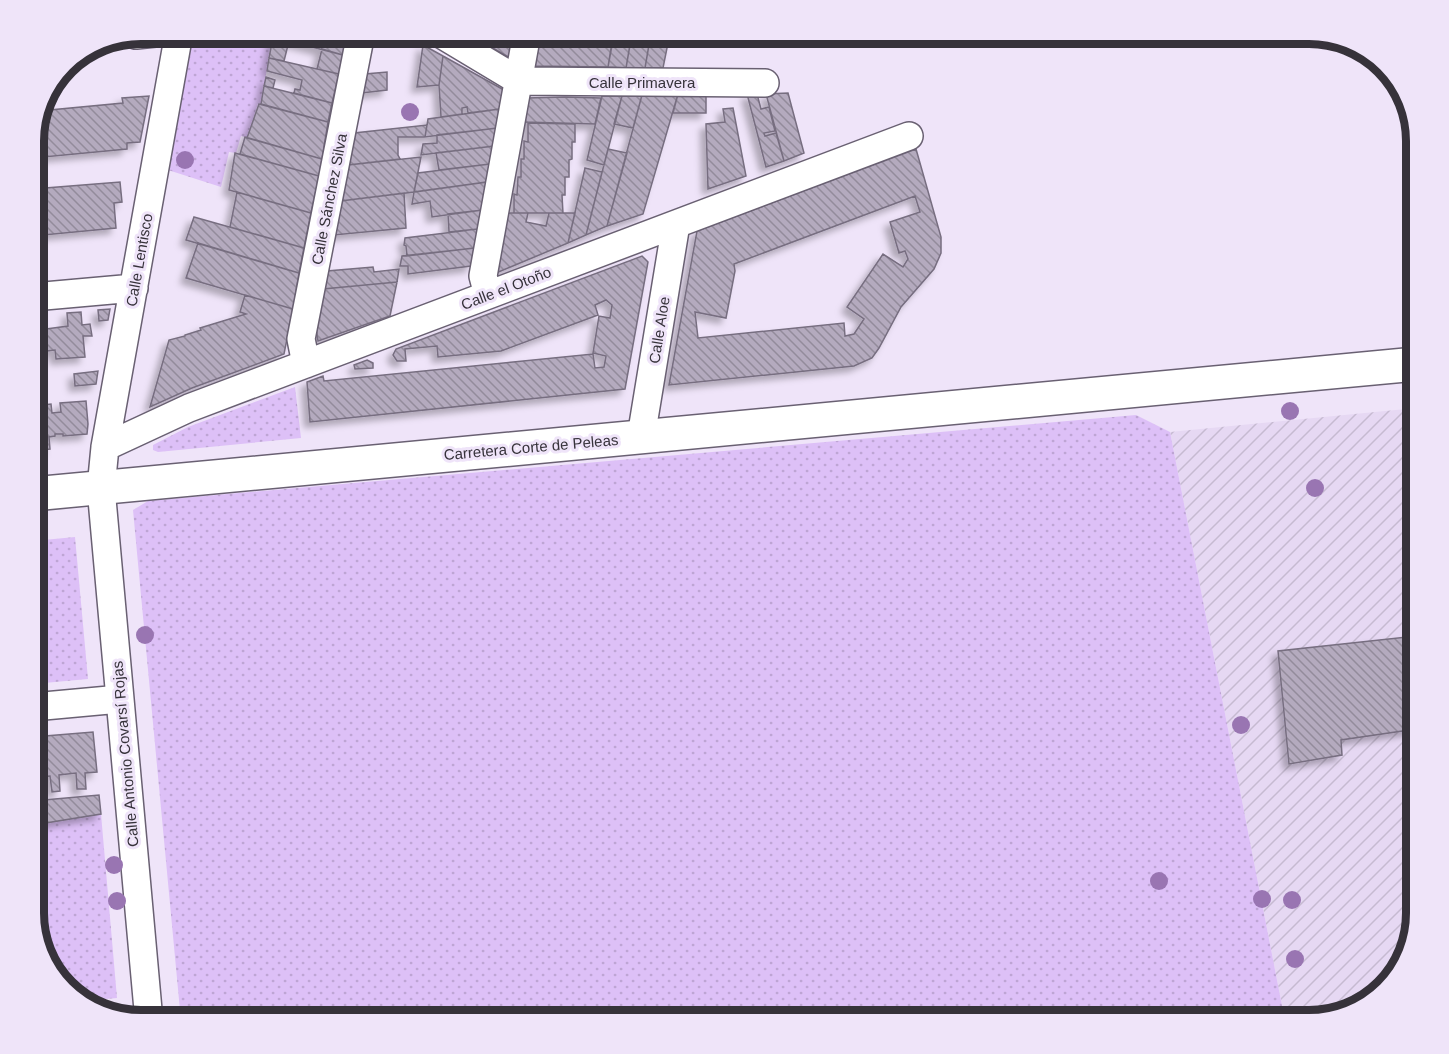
<svg xmlns="http://www.w3.org/2000/svg" width="1449" height="1054" font-family="Helvetica,sans-serif">
	<style>
		.industrial { fill: url(#industrial-furrows) }
		.grass { fill: url(#grass-dots) }
		.building { fill: url(#building-back-hatch); stroke: #776e80; stroke-width: 1.5; fill-rule: evenodd; filter: url(#shadow) }
		.lines { fill: none; stroke-linecap: round; stroke-linejoin: round }
		.street-casing { stroke: #696072; stroke-width: 30 }
		.secondary-casing { stroke: #696072; stroke-width: 36 }
		.street { stroke: #fff; stroke-width: 27 }
		.secondary { stroke: #fff; stroke-width: 33 }
		.tree { fill: #9975b2 }
		.labels { text-anchor: middle; dominant-baseline: central; stroke-width: 6; stroke-linejoin: round; paint-order: stroke }
		.street-label { font-size: 15px; fill: #36323a; stroke: #efe4f9 }
		.rim { fill: none; stroke: #36323a; stroke-width: 8 }
	</style>
	<defs>
		<pattern id="industrial-furrows" width="10" height="10" patternUnits="userSpaceOnUse" patternTransform="scale(1.5)"><rect width="10" height="10" fill="#e6d8f3"/><path d="M-1 1l2-2M0 10L10 0M9 11l2-2" fill="none" stroke="#c6bad1"/></pattern>
		<pattern id="grass-dots" width="8" height="8" patternUnits="userSpaceOnUse" patternTransform="scale(1.5)"><rect width="8" height="8" fill="#ddc0f7"/><path d="M2 2h.1M6 6h.1" fill="none" stroke="#bea5d4" stroke-width="1.8" stroke-linecap="round"/></pattern>
		<pattern id="building-back-hatch" width="6" height="6" patternUnits="userSpaceOnUse" patternTransform="scale(1.5)"><rect width="6" height="6" fill="#b4aabe"/><path d="M-1 5l2 2M0 0l6 6M5-1l2 2" fill="none" stroke="#938b9b"/></pattern>
		<filter id="shadow"><feDropShadow dx="-5.5" dy="5.5" stdDeviation="3" flood-color="#0004"/></filter>
	</defs>
	<rect width="100%" height="100%" fill="#efe4f9"/>
	<path class="industrial" d="M 1416,408 L 1416,914 L 1401,958 L 1357,1010 L 1309,1021 L 1285,1021 L 1170,432 Z"/>
	<path class="grass" d="M 193,33 L 273,33 L 261,104 L 258,104 L 247,138 L 241,136 L 236,153 L 229,152 L 221,187 L 168,170 Z
		M 295,387 L 301,438 L 158,452 L 153,450 L 153,445 L 188,427 Z
		M 1136,415 L 1170,432 L 1285,1021 L 181,1021 L 133,510 L 148,501 Z
		M 75,537 L 88,679 L 33,684 L 33,541 Z
		M 101,814 L 117,998 L 82,1001 L 75,999 L 47,967 L 33,920 L 33,820 Z"/>
	<path class="building" d="M 273,33 L 317,33 L 324,35 L 324,33 L 330,33 L 347,37 L 343,55 L 273,37 Z
		M 473,33 L 515,33 L 510,58 L 472,36 Z
		M 539,33 L 614,33 L 613,40 L 580,39 L 581,34 L 574,34 L 573,39 L 539,37 Z
		M 621,33 L 632,33 L 626,68 L 608,67 L 612,42 L 620,43 Z
		M 632,33 L 651,33 L 645,68 L 626,68 Z
		M 651,33 L 659,33 L 657,41 L 668,43 L 663,68 L 645,68 Z
		M 273,37 L 289,41 L 284,61 L 269,58 Z
		M 539,37 L 613,40 L 608,67 L 533,66 Z
		M 423,45 L 443,56 L 439,85 L 417,87 Z
		M 322,49 L 343,55 L 339,74 L 317,69 Z
		M 443,56 L 504,90 L 500,109 L 468,113 L 467,107 L 462,108 L 462,114 L 441,117 L 439,85 Z
		M 269,58 L 339,74 L 332,103 L 294,93 L 295,89 L 300,90 L 302,80 L 267,71 Z
		M 387,72 L 387,90 L 362,93 L 365,74 Z
		M 266,77 L 275,80 L 273,88 L 264,86 Z
		M 264,86 L 332,103 L 328,122 L 261,104 Z
		M 788,93 L 804,153 L 784,161 L 766,94 Z
		M 678,94 L 706,94 L 706,113 L 673,113 Z
		M 678,94 L 643,214 L 607,226 L 642,95 Z
		M 747,94 L 757,94 L 761,109 L 769,107 L 775,131 L 764,133 L 765,136 L 776,133 L 784,161 L 766,167 Z
		M 642,95 L 633,128 L 614,124 L 622,96 Z
		M 149,96 L 140,142 L 127,143 L 127,149 L 33,158 L 33,133 L 39,111 L 123,103 L 122,98 Z
		M 602,96 L 622,96 L 604,165 L 587,160 Z
		M 565,97 L 601,98 L 595,124 L 523,122 L 526,98 Z
		M 259,104 L 328,122 L 322,159 L 247,138 Z
		M 733,108 L 746,176 L 708,189 L 706,124 L 725,122 L 723,109 Z
		M 500,109 L 497,128 L 425,137 L 428,119 Z
		M 528,123 L 575,124 L 575,142 L 572,142 L 572,159 L 569,160 L 569,177 L 565,177 L 565,195 L 562,195 L 563,213 L 514,213 L 514,194 L 517,195 L 518,177 L 521,177 L 521,159 L 524,159 L 524,141 L 528,142 Z
		M 427,125 L 425,137 L 398,137 L 398,155 L 400,159 L 348,165 L 354,133 Z
		M 497,128 L 494,146 L 421,155 L 423,144 L 437,143 L 437,135 Z
		M 245,137 L 322,159 L 319,176 L 240,154 Z
		M 494,146 L 490,164 L 439,170 L 436,153 Z
		M 608,149 L 627,153 L 607,226 L 586,235 Z
		M 916,149 L 941,237 L 941,253 L 934,269 L 901,307 L 879,348 L 872,358 L 854,366 L 669,385 L 697,231 ZM 915,196 L 920,212 L 890,222 L 899,253 L 905,251 L 908,259 L 903,267 L 883,254 L 847,307 L 864,319 L 854,334 L 845,336 L 844,323 L 698,338 L 695,312 L 726,318 L 735,271 L 734,264 Z
		M 235,153 L 319,176 L 311,213 L 229,190 Z
		M 421,157 L 414,192 L 341,201 L 348,165 Z
		M 490,164 L 487,182 L 414,192 L 418,173 Z
		M 585,168 L 602,172 L 586,235 L 568,243 Z
		M 120,182 L 122,202 L 114,203 L 116,228 L 33,236 L 33,189 Z
		M 487,182 L 482,210 L 432,217 L 430,201 L 412,204 L 414,192 Z
		M 237,192 L 311,213 L 304,248 L 230,227 Z
		M 404,193 L 406,228 L 334,235 L 341,201 Z
		M 482,210 L 478,229 L 449,232 L 448,214 Z
		M 506,213 L 528,213 L 526,222 L 546,226 L 549,213 L 575,213 L 568,243 L 496,273 Z
		M 194,217 L 304,248 L 299,273 L 186,240 Z
		M 478,229 L 474,248 L 407,256 L 406,246 L 404,245 L 405,238 Z
		M 198,243 L 299,273 L 293,309 L 186,278 Z
		M 474,248 L 471,266 L 408,274 L 408,266 L 400,266 L 402,256 Z
		M 642,256 L 648,262 L 625,389 L 310,422 L 307,382 L 323,376 L 324,381 L 593,354 L 595,368 L 604,367 L 606,356 L 593,353 L 599,316 L 610,318 L 612,305 L 606,300 L 595,305 L 598,315 L 501,351 L 438,357 L 437,346 L 405,349 L 406,361 L 397,361 L 393,355 L 396,349 Z
		M 373,267 L 374,272 L 399,269 L 397,282 L 323,289 L 327,271 Z
		M 397,282 L 390,316 L 318,341 L 316,328 L 323,289 Z
		M 245,295 L 293,309 L 284,354 L 192,388 L 150,407 L 169,340 L 185,336 L 185,335 L 201,330 L 200,328 L 246,314 L 240,312 Z
		M 110,309 L 108,320 L 99,321 L 98,310 Z
		M 81,312 L 82,325 L 90,324 L 92,336 L 83,336 L 85,357 L 56,359 L 55,350 L 47,351 L 47,360 L 33,362 L 33,316 L 38,315 L 39,328 L 45,328 L 46,329 L 68,326 L 67,313 Z
		M 367,360 L 373,363 L 373,368 L 355,369 L 354,365 Z
		M 98,371 L 96,384 L 75,386 L 74,374 Z
		M 86,401 L 88,424 L 87,434 L 63,436 L 63,434 L 55,434 L 55,436 L 49,437 L 50,449 L 33,451 L 33,406 L 51,404 L 52,413 L 61,412 L 60,403 Z
		M 1416,636 L 1416,729 L 1341,740 L 1342,755 L 1289,764 L 1278,651 Z
		M 93,732 L 97,772 L 85,773 L 86,789 L 77,789 L 76,773 L 59,775 L 60,791 L 52,792 L 50,776 L 33,777 L 33,737 Z
		M 99,795 L 101,814 L 33,825 L 33,801 Z"/>
	<g class="lines">
		<defs>
			<path id="street" d="M 439,33 L 519,81 L 765,83
				M 136,35 L 155,33
				M 488,295 L 483,276 L 527,33
				M 33,297 L 134,288
				M 306,364 L 301,339 L 361,33
				M 641,437 L 676,224
				M 105,447 L 189,408 L 909,136
				M 33,707 L 120,699
				M 149,1021 L 101,488 L 105,447 L 179,33"/>
			<path id="secondary" d="M 33,494 L 1416,364"/>
		</defs>
		<use href="#street" class="street-casing"/>
		<use href="#secondary" class="secondary-casing"/>
		<use href="#street" class="street"/>
		<use href="#secondary" class="secondary"/>
	</g>
	<g class="tree">
		<circle cx="410" cy="112" r="9"/>
		<circle cx="185" cy="160" r="9"/>
		<circle cx="1290" cy="411" r="9"/>
		<circle cx="1315" cy="488" r="9"/>
		<circle cx="145" cy="635" r="9"/>
		<circle cx="1241" cy="725" r="9"/>
		<circle cx="114" cy="865" r="9"/>
		<circle cx="1159" cy="881" r="9"/>
		<circle cx="1262" cy="899" r="9"/>
		<circle cx="1292" cy="900" r="9"/>
		<circle cx="117" cy="901" r="9"/>
		<circle cx="1295" cy="959" r="9"/>
	</g>
	<g class="labels">
		<g class="street-label">
			<text x="642" y="82">Calle Primavera</text>
			<text transform="translate(329 199) rotate(-79)">Calle Sánchez Silva</text>
			<text transform="translate(139 260) rotate(-80)">Calle Lentisco</text>
			<text transform="translate(506 288) rotate(-21)">Calle el Otoño</text>
			<text transform="translate(659 330) rotate(-81)">Calle Aloe</text>
			<text transform="translate(531 447) rotate(-5)">Carretera Corte de Peleas</text>
			<text transform="translate(125 754) rotate(-95)">Calle Antonio Covarsí Rojas</text>
		</g>
	</g>
	<path d="M0 0H1449V1054H0ZM141 44H1309A97 97 0 0 1 1406 141V913A97 97 0 0 1 1309 1010H141A97 97 0 0 1 44 913V141A97 97 0 0 1 141 44Z" fill="#efe4f9" fill-rule="evenodd"/>
	<path class="rim" d="M141 44H1309A97 97 0 0 1 1406 141V913A97 97 0 0 1 1309 1010H141A97 97 0 0 1 44 913V141A97 97 0 0 1 141 44Z"/>
</svg>
